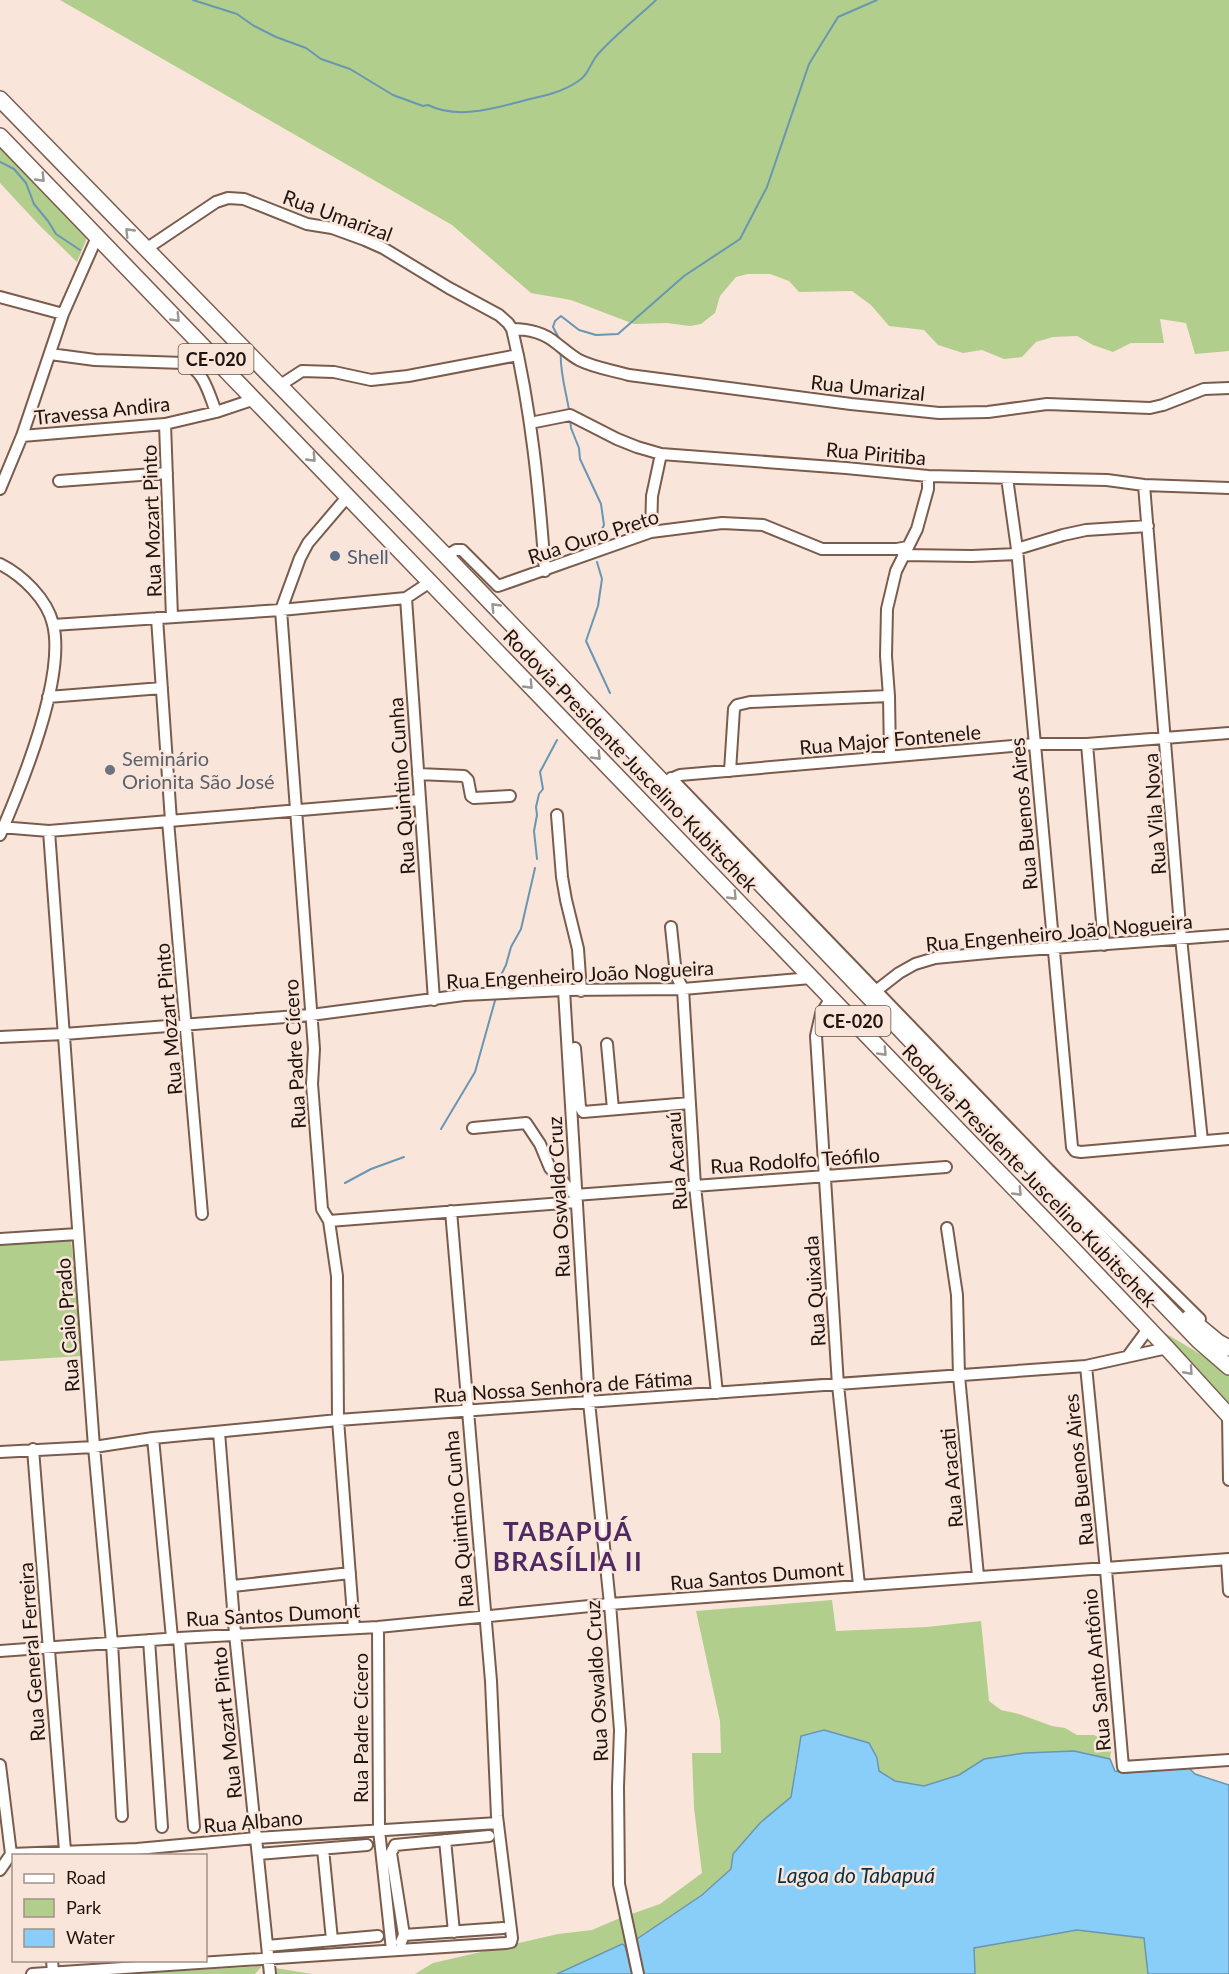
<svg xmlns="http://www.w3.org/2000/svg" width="1229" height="1974" font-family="Lato,sans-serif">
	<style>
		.green { fill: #b2ce8c }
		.water { fill: #88cef8; stroke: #6996b2; stroke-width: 1.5 }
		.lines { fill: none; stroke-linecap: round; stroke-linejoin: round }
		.stream { stroke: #6996b2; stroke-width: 2 }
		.minor-casing { stroke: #7a5c4d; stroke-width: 14 }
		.highway-casing { stroke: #7a5c4d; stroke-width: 18 }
		.minor { stroke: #fff; stroke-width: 10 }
		.highway { stroke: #fff; stroke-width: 15 }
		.oneway { stroke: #9b9593 }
		.service-dot { fill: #5c6f8a; stroke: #fae5da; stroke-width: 2 }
		.worship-dot { fill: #6b7280; stroke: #fae5da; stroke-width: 2 }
		.labels { text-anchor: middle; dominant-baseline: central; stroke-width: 5; stroke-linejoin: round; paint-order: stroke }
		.shield { fill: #fae5da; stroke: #61534b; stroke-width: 1.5 }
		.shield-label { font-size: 18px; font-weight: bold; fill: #20140e }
		.street-label { font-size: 20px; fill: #20140e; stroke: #fae5da }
		.service-label { font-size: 20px; fill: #4e5e75; stroke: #fae5da; text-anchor: start }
		.worship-label { font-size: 20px; fill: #5b616d; stroke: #fae5da; text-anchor: start }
		.water-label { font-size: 21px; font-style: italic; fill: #083247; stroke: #fae5da }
		.district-label { font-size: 26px; font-weight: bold; letter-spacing: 1.5px; fill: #4f2a62; stroke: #fae5da }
	</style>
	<rect width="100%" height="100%" fill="#fae5da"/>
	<path class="green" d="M 60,0 L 1229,0 L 1229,351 L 1195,354 L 1186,323 L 1160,319 L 1164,343 L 1131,343 L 1113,352 L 1093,345 L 1077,336 L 1053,337 L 1036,342 L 1022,357 L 1004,359 L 982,350 L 963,353 L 938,345 L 924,330 L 889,326 L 871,305 L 852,291 L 799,292 L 789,281 L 770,274 L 748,274 L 736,277 L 720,296 L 715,313 L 701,324 L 690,326 L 667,323 L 634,324 L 571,300 L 531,293 L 452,225 Z
		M 0,148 L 87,238 L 77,262 L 40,226 L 0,183 Z
		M 71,1239 L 83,1356 L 0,1361 L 0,1245 Z
		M 1160,1330 L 1210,1360 L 1229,1374 L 1229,1405 Z
		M 832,1600 L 836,1631 L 927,1627 L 981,1621 L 989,1701 L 1001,1710 L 1019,1714 L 1052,1726 L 1065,1728 L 1077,1735 L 1094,1735 L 1112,1744 L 1110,1759 L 1074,1751 L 1025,1753 L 984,1759 L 959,1775 L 924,1786 L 895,1781 L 879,1771 L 877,1758 L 801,1736 L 795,1767 L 791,1797 L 760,1823 L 733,1854 L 732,1869 L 702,1895 L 640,1939 L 643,1974 L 632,1974 L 625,1947 L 622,1944 L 557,1974 L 415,1974 L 433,1963 L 558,1934 L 592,1930 L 620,1918 L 660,1904 L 702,1873 L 694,1808 L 692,1753 L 721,1753 L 720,1721 L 696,1611 Z
		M 1077,1930 L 1144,1938 L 1148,1974 L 975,1974 L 974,1948 Z
		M 262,1966 L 255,1974 L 134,1974 L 263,1966 L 312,1974 L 264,1974 Z"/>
	<path class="water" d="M 824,1730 L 869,1743 L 877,1758 L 879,1771 L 895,1781 L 924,1786 L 959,1775 L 984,1759 L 1025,1753 L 1074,1751 L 1110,1759 L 1115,1771 L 1127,1773 L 1138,1770 L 1189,1768 L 1195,1774 L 1229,1785 L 1229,1974 L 1148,1974 L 1144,1938 L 1077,1930 L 974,1948 L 975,1974 L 643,1974 L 634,1941 L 702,1895 L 731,1869 L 733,1854 L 760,1823 L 791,1797 L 801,1736 Z
		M 622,1944 L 625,1946 L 632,1974 L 557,1974 Z"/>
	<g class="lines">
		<path class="stream" d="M 193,0 L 237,14 L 254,26 L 276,37 L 306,48 L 321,59 L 350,69 L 393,95 L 423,106 L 428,105 C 458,120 495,108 526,100 C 544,96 562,92 577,82 C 590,74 590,62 599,53 C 616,34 637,18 656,0
			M 0,162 L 14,169 L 26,183 L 34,204 L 48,221 L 56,234 L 80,250
			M 560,340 L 553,327 L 555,321 L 561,316 L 579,330 L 596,335 L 618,334 L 684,276 L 740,239 L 767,187 L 809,64 L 838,17 L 877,0
			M 561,351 C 559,369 566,391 569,410
			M 570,419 L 571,428 L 579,448 L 580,459 L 601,504 L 604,525 L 593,548
			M 597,562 L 602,579 L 598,606 L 586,641 L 610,693
			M 537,859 L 534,831 L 537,815 L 536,807 L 539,794 L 543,789 L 540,772 L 557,740
			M 495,987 L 506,965 L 511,947 L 521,929 L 535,868
			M 441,1129 L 475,1072 L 496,997
			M 345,1183 L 371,1169 L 404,1157"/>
		<defs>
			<path id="minor" d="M 146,249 L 216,202 L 228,198 L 244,199 L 307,224 L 332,228 L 365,240 L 383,248 L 449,288 L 499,315 L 508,323 L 512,329 C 528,329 543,332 556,343 C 564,349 570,355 579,360 C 595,368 612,370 629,375 L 851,404 L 939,413 L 988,412 L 1047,404 L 1150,408 L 1163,405 L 1204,389 L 1229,388
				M 0,297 L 63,314
				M 512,329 C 531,408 539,489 545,571
				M 50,354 L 95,360 L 184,363 C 204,370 209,394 216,412
				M 279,386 L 302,371 L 334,372 L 371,380 L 408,376 L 518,355
				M 530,423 L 570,415 L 617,439 L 637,447 L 661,454 L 846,468 L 928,476 L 1107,480 L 1144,485 L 1229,488
				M 165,424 L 172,617
				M 22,436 L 165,424 L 216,412 L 255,399
				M 1007,478 L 1017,549 L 1072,1147 L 1075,1151 L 1081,1152 L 1229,1139
				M 59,481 L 167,473
				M 1144,485 L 1181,938 L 1202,1141
				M 0,489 L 22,436 L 63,314 L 97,237
				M 348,496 L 308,543 L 300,558 L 281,610 L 314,1049 L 312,1084 L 322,1209 L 329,1221 L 337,1276 L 338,1420 L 354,1628
				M 651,532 L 652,496 L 661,454
				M 1017,549 L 1063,535 L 1086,530 L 1148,526
				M 903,555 L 972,556 L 1017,554
				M 446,556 L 456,550 L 462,550 L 498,586 L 651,532 L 722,523 L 763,525 L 822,549 L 897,549 L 907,547
				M 0,564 C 22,575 47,599 53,624 C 66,678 22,784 0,835
				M 430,582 L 406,598 L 434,1000
				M 157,618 L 171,821
				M 53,625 L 281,610 L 406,598
				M 48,697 L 162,688
				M 1087,744 L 1104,945
				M 890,756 L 889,696 L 886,656 L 887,609 L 896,571 L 917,529 L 928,489 L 928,476
				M 730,771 L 734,709 L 737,705 L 750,702 L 889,696
				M 418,774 L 464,776 L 468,780 L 471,796 L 474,798 L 510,796
				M 671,778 L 1049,1170 L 1200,1319
				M 666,781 L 680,775 L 1035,744 L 1087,744 L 1229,733
				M 557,815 L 562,877 L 566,900 L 578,949 L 581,991
				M 168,821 L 202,1214
				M 0,827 L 49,831 L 420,800
				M 49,831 L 94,1447 L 112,1643 L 122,1816
				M 671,927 L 676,975 L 683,989 L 695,1186 L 717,1393
				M 564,990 L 589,1402 L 610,1604 L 620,1730 L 618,1787 L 619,1884 L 638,1974
				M 872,994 L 899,973 L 915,964 L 935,958 L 998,952 L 1229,935
				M 831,998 L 821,1014 L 816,1036 L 838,1385 L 859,1585
				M 0,1037 L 64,1034 L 311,1015 L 464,995 L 564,990 L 683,989 L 811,978
				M 607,1044 L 613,1109
				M 575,1048 L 580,1107 L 583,1112 L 690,1103
				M 473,1128 L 526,1123 L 540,1144 L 550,1168 L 575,1195 L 946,1167
				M 329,1221 L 576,1202
				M 947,1228 L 957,1295 L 959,1376 L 978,1576
				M 0,1239 L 78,1234
				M 1128,1356 L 1148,1329
				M 1086,1366 L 1106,1570 L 1123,1767 L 1229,1760
				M 1228,1415 L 1229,1480
				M 219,1432 L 235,1634 L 270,1974
				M 153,1438 L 172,1638
				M 33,1449 L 65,1851
				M 0,1452 L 94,1447 L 153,1438 L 338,1420 L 1086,1366 L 1167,1348
				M 1227,1560 L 1229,1591
				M 233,1586 L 350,1573
				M 378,1627 L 379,1830 L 392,1950
				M 179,1638 L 194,1827
				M 149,1640 L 162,1827
				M 0,1651 L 179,1638 L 378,1627 L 610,1604 L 1229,1559
				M 0,1765 L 11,1854 L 0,1870
				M 445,1840 L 454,1932
				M 323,1849 L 332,1940
				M 11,1854 L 137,1849 L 256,1838 L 498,1823
				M 258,1854 L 367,1845
				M 404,1935 L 391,1853 L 395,1845 L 489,1836
				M 401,1942 L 404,1935 L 503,1928
				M 267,1946 L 378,1936
				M 52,1960 L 53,1973
				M 32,1974 L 506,1943 L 511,1942 L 512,1938 L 497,1816 L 491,1681 L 451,1211"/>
			<path id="highway" d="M 0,99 L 446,556 L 1199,1341 L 1229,1367
				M 0,136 L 1068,1244 L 1167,1348 L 1229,1416
				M 1189,1318 L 1218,1342 L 1229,1348"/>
		</defs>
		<use href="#minor" class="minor-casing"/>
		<use href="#highway" class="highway-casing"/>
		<use href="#minor" class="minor"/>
		<use href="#highway" class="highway"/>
	</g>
	<defs><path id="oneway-chevron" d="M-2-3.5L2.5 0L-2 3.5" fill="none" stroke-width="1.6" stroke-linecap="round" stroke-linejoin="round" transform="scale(1.5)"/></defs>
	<g class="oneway">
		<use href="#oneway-chevron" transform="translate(41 178) rotate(46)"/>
		<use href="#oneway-chevron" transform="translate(129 232) rotate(-134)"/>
		<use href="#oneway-chevron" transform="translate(176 318) rotate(46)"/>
		<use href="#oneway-chevron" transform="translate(312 458) rotate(46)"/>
		<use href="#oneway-chevron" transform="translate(495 607) rotate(-134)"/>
		<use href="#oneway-chevron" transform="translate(529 685) rotate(46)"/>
		<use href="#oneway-chevron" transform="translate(597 756) rotate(46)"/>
		<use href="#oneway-chevron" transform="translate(733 896) rotate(46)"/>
		<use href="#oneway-chevron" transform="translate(883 1052) rotate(46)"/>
		<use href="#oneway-chevron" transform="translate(1018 1192) rotate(46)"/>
		<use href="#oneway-chevron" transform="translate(1189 1371) rotate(48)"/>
	</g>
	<circle class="service-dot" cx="335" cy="556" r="6"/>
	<circle class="worship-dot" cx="110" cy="770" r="6"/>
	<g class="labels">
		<g class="shield">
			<rect x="178.5" y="344" width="75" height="30" rx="4.5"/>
			<rect x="815.5" y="1006" width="75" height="30" rx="4.5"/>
		</g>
		<g class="shield-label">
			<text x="216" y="359">CE-020</text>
			<text x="853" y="1021">CE-020</text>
		</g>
		<g class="street-label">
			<text transform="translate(338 215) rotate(20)">Rua Umarizal</text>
			<text transform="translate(868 387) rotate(6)">Rua Umarizal</text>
			<text transform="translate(102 410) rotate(-6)">Travessa Andira</text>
			<text transform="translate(876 453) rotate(5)">Rua Piritiba</text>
			<text transform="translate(151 521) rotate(-92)">Rua Mozart Pinto</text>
			<text transform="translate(593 536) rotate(-18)">Rua Ouro Preto</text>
			<text transform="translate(890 739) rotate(-5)">Rua Major Fontenele</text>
			<text transform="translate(631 760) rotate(46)">Rodovia Presidente Juscelino Kubitschek</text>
			<text transform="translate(401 786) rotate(-94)">Rua Quintino Cunha</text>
			<text transform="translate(1023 814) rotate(-95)">Rua Buenos Aires</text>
			<text transform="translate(1154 814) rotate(-94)">Rua Vila Nova</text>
			<text transform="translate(1059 932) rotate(-5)">Rua Engenheiro João Nogueira</text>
			<text transform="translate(580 974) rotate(-3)">Rua Engenheiro João Nogueira</text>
			<text transform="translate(168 1019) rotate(-95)">Rua Mozart Pinto</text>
			<text transform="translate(294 1054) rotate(-93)">Rua Padre Cícero</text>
			<text transform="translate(795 1160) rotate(-4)">Rua Rodolfo Teófilo</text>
			<text transform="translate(676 1161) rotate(-94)">Rua Acaraú</text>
			<text transform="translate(1030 1175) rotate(46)">Rodovia Presidente Juscelino Kubitschek</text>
			<text transform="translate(558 1197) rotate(-93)">Rua Oswaldo Cruz</text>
			<text transform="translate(814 1291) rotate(-94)">Rua Quixada</text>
			<text transform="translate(67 1325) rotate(-94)">Rua Caio Prado</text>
			<text transform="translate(563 1386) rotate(-4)">Rua Nossa Senhora de Fátima</text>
			<text transform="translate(1078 1470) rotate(-96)">Rua Buenos Aires</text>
			<text transform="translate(951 1478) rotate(-95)">Rua Aracati</text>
			<text transform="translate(458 1519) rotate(-95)">Rua Quintino Cunha</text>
			<text transform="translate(757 1575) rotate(-5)">Rua Santos Dumont</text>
			<text transform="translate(273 1614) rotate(-3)">Rua Santos Dumont</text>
			<text transform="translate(31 1652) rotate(-94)">Rua General Ferreira</text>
			<text transform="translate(1096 1670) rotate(-95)">Rua Santo Antônio</text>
			<text transform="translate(596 1681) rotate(-93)">Rua Oswaldo Cruz</text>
			<text transform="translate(226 1723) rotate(-96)">Rua Mozart Pinto</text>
			<text transform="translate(360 1728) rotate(-90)">Rua Padre Cícero</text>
			<text transform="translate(253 1821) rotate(-5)">Rua Albano</text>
		</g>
		<g class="service-label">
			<text x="347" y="556">Shell</text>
		</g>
		<g class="worship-label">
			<text x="122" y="758">Seminário<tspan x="122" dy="23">Orionita São José</tspan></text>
		</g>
		<g class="water-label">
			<text x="856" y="1874">Lagoa do Tabapuá</text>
		</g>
		<g class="district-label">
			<text x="568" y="1531">TABAPUÁ<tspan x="568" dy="30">BRASÍLIA II</tspan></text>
		</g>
	</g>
	<rect x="12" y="1854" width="195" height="108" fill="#fae5da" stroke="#a39188" stroke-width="1.5"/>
	<rect x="24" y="1874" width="30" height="9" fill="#ffffff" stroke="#a39188" stroke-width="1.5"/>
	<text x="66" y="1884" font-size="18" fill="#20140e">Road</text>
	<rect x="24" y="1899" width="30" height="18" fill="#b2ce8c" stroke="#a39188" stroke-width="1.5"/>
	<text x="66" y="1914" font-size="18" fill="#20140e">Park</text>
	<rect x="24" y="1929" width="30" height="18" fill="#88cef8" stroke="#a39188" stroke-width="1.5"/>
	<text x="66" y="1944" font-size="18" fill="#20140e">Water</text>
</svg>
